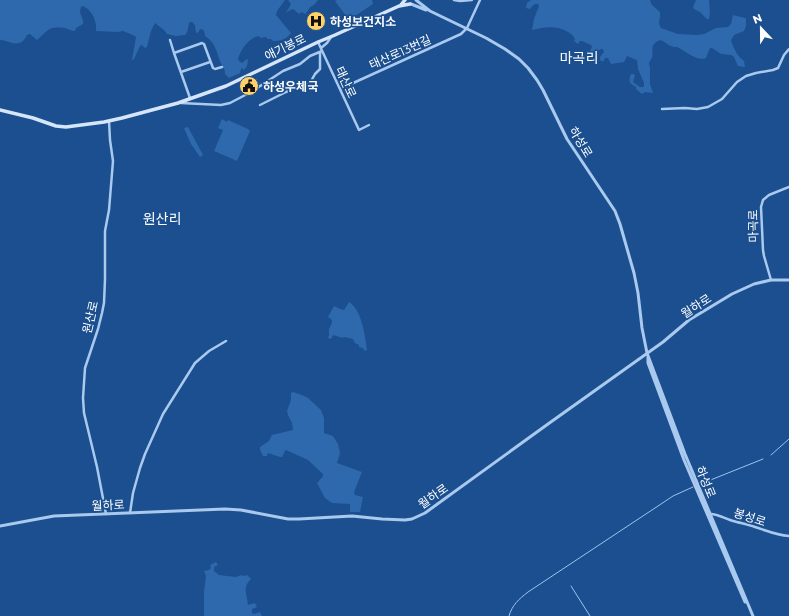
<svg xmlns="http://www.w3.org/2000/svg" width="789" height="616" font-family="Montserrat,'Noto Sans KR',sans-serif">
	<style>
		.green { fill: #2e69ad }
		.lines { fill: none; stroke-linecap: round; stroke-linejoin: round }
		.stream { stroke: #9cc4f0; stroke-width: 1 }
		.minor { stroke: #a9c9ee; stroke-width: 2.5 }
		.tertiary { stroke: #a9c9ee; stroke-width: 3 }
		.secondary { stroke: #d6e6fa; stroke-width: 3.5 }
		.labels { text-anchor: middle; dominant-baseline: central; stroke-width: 3.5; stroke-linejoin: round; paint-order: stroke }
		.poi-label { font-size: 12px; font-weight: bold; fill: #fff; stroke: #1b4f8f; text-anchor: start }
		.street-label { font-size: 12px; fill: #fff; stroke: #1b4f8f }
		.quarter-label { font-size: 14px; fill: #fff; stroke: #1b4f8f }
	</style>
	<rect width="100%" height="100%" fill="#1b4f8f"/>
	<path class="green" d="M 0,0 L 285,0 L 277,11 L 276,15 L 291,33 C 286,39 282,41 273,41 L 271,39 L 268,39 L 266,37 L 261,38 L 258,36 C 248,39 241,49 238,59 L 239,61 L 242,63 L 247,59 L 248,60 L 247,66 L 244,70 L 242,68 L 241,69 L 240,73 L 229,78 L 225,74 C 225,70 224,69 222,65 C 216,53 217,44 205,36 L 204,31 L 202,29 L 199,30 L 199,32 L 196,33 L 195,25 L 192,22 L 190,22 C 187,27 189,31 185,35 L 176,36 L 167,34 L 164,30 L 155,23 L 151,31 L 147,47 L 145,48 L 142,45 L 140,46 L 134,59 L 132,60 L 136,37 L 135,36 L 123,31 L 118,32 L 96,31 C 97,21 92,10 83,6 L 81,7 C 78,16 84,16 83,24 L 76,28 L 75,31 C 71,31 69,29 65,28 C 47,26 50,29 37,40 L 30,34 L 27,35 C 26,37 25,39 23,41 C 15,47 8,40 0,40 Z
		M 288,0 L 318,0 L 314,5 L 310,7 L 307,12 L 305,14 L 302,12 L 299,14 L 293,9 L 290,10 L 286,13 L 291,4 Z
		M 337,0 L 372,0 L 373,4 L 349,20 L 335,1 Z
		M 531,0 L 650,0 L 652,5 L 660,12 C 661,18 657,22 661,28 L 678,34 L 697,35 L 704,34 L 716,28 L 728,27 L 731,24 L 733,15 L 745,18 L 746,19 L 746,26 L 744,31 L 734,35 L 731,40 C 733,48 738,57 744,61 L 745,67 L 738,66 L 734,57 L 731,55 L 721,54 L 712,48 L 710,48 L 706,58 C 697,62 686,51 677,47 C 675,47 673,47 671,46 C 665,44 662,36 655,43 C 650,47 654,53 652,58 C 651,59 649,62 649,64 L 650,67 L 650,84 L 653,93 L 645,92 L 642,94 L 636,89 L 636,87 C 629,82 628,83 631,74 L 633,74 L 635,75 L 633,82 L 640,87 L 643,87 L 644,86 L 644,83 L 638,69 L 637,60 L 627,56 L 624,62 L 611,64 L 608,58 L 605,58 L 603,62 L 600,60 L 600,57 L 604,52 L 603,49 L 601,49 L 597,51 L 591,53 L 590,51 L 592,47 L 591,45 L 582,41 L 580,41 L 578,44 L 574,41 L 575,39 C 573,35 571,34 568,32 C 556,25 545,27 532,30 L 534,19 L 539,6 L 538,4 C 534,3 532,7 530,9 L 526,8 L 527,3 Z
		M 696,0 L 709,0 L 710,13 L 709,19 L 707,19 L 700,12 L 694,9 L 693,7 Z
		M 222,119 L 227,122 L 228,120 L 248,129 L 250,131 L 237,161 L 214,151 L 223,130 L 218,128 Z
		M 188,127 L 203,155 L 200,157 L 191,144 L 184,128 Z
		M 349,302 C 362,310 365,336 367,350 L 365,351 L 363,348 L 359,347 L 359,345 L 355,343 L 353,339 L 344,337 L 343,338 L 333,335 L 331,339 L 328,338 L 329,335 L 329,329 L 332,323 L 332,320 L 328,317 L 334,306 L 340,309 L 344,310 Z
		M 293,392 L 302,395 L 308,398 L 321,410 L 324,418 L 324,433 L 333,436 L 338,444 L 340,453 L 337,463 L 362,472 L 354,492 L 355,495 L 363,497 L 360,512 L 350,512 L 350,504 L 332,503 L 325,498 L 317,483 L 318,482 L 323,476 L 323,474 L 308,460 L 286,450 L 285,451 L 282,457 L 280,457 L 268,453 L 267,456 L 263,456 L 260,450 L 260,447 L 269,441 L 272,435 L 293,430 L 292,423 L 288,415 L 287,411 L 291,400 L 291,393 Z
		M 216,562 L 218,565 L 214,567 L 214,571 L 219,575 L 236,577 L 241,575 L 244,576 L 247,575 L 251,579 C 242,588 247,594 248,605 L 255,603 L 257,607 L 252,609 L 252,613 L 254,614 L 260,612 L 262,616 L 204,616 L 204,592 L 206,576 L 204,571 L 209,570 L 211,568 L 210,565 Z"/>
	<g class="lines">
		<path class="stream" d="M 771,455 L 789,439
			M 708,481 L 763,459
			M 571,586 L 590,616
			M 509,616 C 512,605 519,599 528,592 L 658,506 L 673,496 L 693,487"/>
		<path class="minor" d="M 454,0 L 460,1 L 472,0
			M 170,40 L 174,53
			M 318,42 L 359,130 L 369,125
			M 321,48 L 327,43 L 331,37
			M 181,72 L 210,62
			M 340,89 L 461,34 L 467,28 L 480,0
			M 190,98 L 174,53 L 202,43 L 204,44 L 213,68 L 215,69 L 222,67
			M 181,103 L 221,105 L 230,103 L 251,92 L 283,71 L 300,64 L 310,56 L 322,51
			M 260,105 L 286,92 L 299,86 L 310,83 L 315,74 L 320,69 L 320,52
			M 662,109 L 685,108 L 697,109 L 708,107 L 722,99 L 737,82 L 746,76 L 756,73 L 773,70 L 778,68 L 784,55 L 789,49
			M 771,280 L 764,256 L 763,250 L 761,207 L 763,200 L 769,195 L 789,187
			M 130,513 L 133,493 L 140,468 L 145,454 L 163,414 L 195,363 L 209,351 L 226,341
			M 106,514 L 97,467 L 84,413 L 83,398 L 85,368 L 98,329 L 102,313 L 104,303 L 105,279 L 105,231 L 109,210 L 113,161 L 110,140 L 109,121
			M 709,514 C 716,513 724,518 730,520 C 739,523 747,524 755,527 C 768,531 775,535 789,536"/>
		<path class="tertiary" d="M 416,0 L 430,11 L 486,38 L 505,49 L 519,59 L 528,68 L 537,80 L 543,90 L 567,139 L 615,211 L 620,224 L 634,273 L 638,293 L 642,328 L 647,353 L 685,454 L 753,616
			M 411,4 L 426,10
			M 648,357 L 648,363 L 684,460 L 745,602
			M 0,526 L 54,516 L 225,509 L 241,510 L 288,519 L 299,519 L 352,516 L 382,519 L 405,520 L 412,519 L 425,513 L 548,424 L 663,342 L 689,320 L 732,294 L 754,284 L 771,280 L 789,280"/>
		<path class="secondary" d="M 400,6 L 405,0
			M 0,110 L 33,118 L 56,126 L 66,127 L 104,122 L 122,118 L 178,103 L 226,86 L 318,42 L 335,35 L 399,6 L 410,4"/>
	</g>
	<defs>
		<symbol id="hospital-disc" viewBox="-11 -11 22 22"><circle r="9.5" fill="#ffd166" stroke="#1b4f8f"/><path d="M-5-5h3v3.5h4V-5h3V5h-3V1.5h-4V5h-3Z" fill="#111"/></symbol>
		<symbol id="civic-disc" viewBox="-11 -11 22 22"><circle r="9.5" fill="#ffd166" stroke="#1b4f8f"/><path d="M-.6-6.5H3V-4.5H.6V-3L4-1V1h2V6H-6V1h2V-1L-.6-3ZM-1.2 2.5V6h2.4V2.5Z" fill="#111"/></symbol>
	</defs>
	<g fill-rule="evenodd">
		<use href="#hospital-disc" x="305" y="10" width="22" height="22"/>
		<use href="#civic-disc" x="238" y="75" width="22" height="22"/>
	</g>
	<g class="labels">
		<g class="poi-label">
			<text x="330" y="21">하성보건지소</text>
			<text x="263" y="86">하성우체국</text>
		</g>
		<g class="street-label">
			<text transform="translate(285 47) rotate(-26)">애기봉로</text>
			<text transform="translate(400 52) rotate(-24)">태산로13번길</text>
			<text transform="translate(346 82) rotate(65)">태산로</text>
			<text transform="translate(581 142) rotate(59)">하성로</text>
			<text transform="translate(753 226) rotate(-91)">마곡로</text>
			<text transform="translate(696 306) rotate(-33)">월하로</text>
			<text transform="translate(90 317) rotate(-77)">원산로</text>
			<text transform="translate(706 482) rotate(68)">하성로</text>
			<text transform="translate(433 496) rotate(-35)">월하로</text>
			<text transform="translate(108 505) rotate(-3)">월하로</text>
			<text transform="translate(750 517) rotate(18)">봉성로</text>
		</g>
		<g class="quarter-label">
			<text x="579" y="58">마곡리</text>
			<text x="162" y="219">원산리</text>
		</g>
	</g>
	<g transform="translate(761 28) rotate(338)" stroke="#1b4f8f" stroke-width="3" paint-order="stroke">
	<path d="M0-3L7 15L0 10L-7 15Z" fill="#ffffff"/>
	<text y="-6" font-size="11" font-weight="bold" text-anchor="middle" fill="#ffffff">N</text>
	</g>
</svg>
